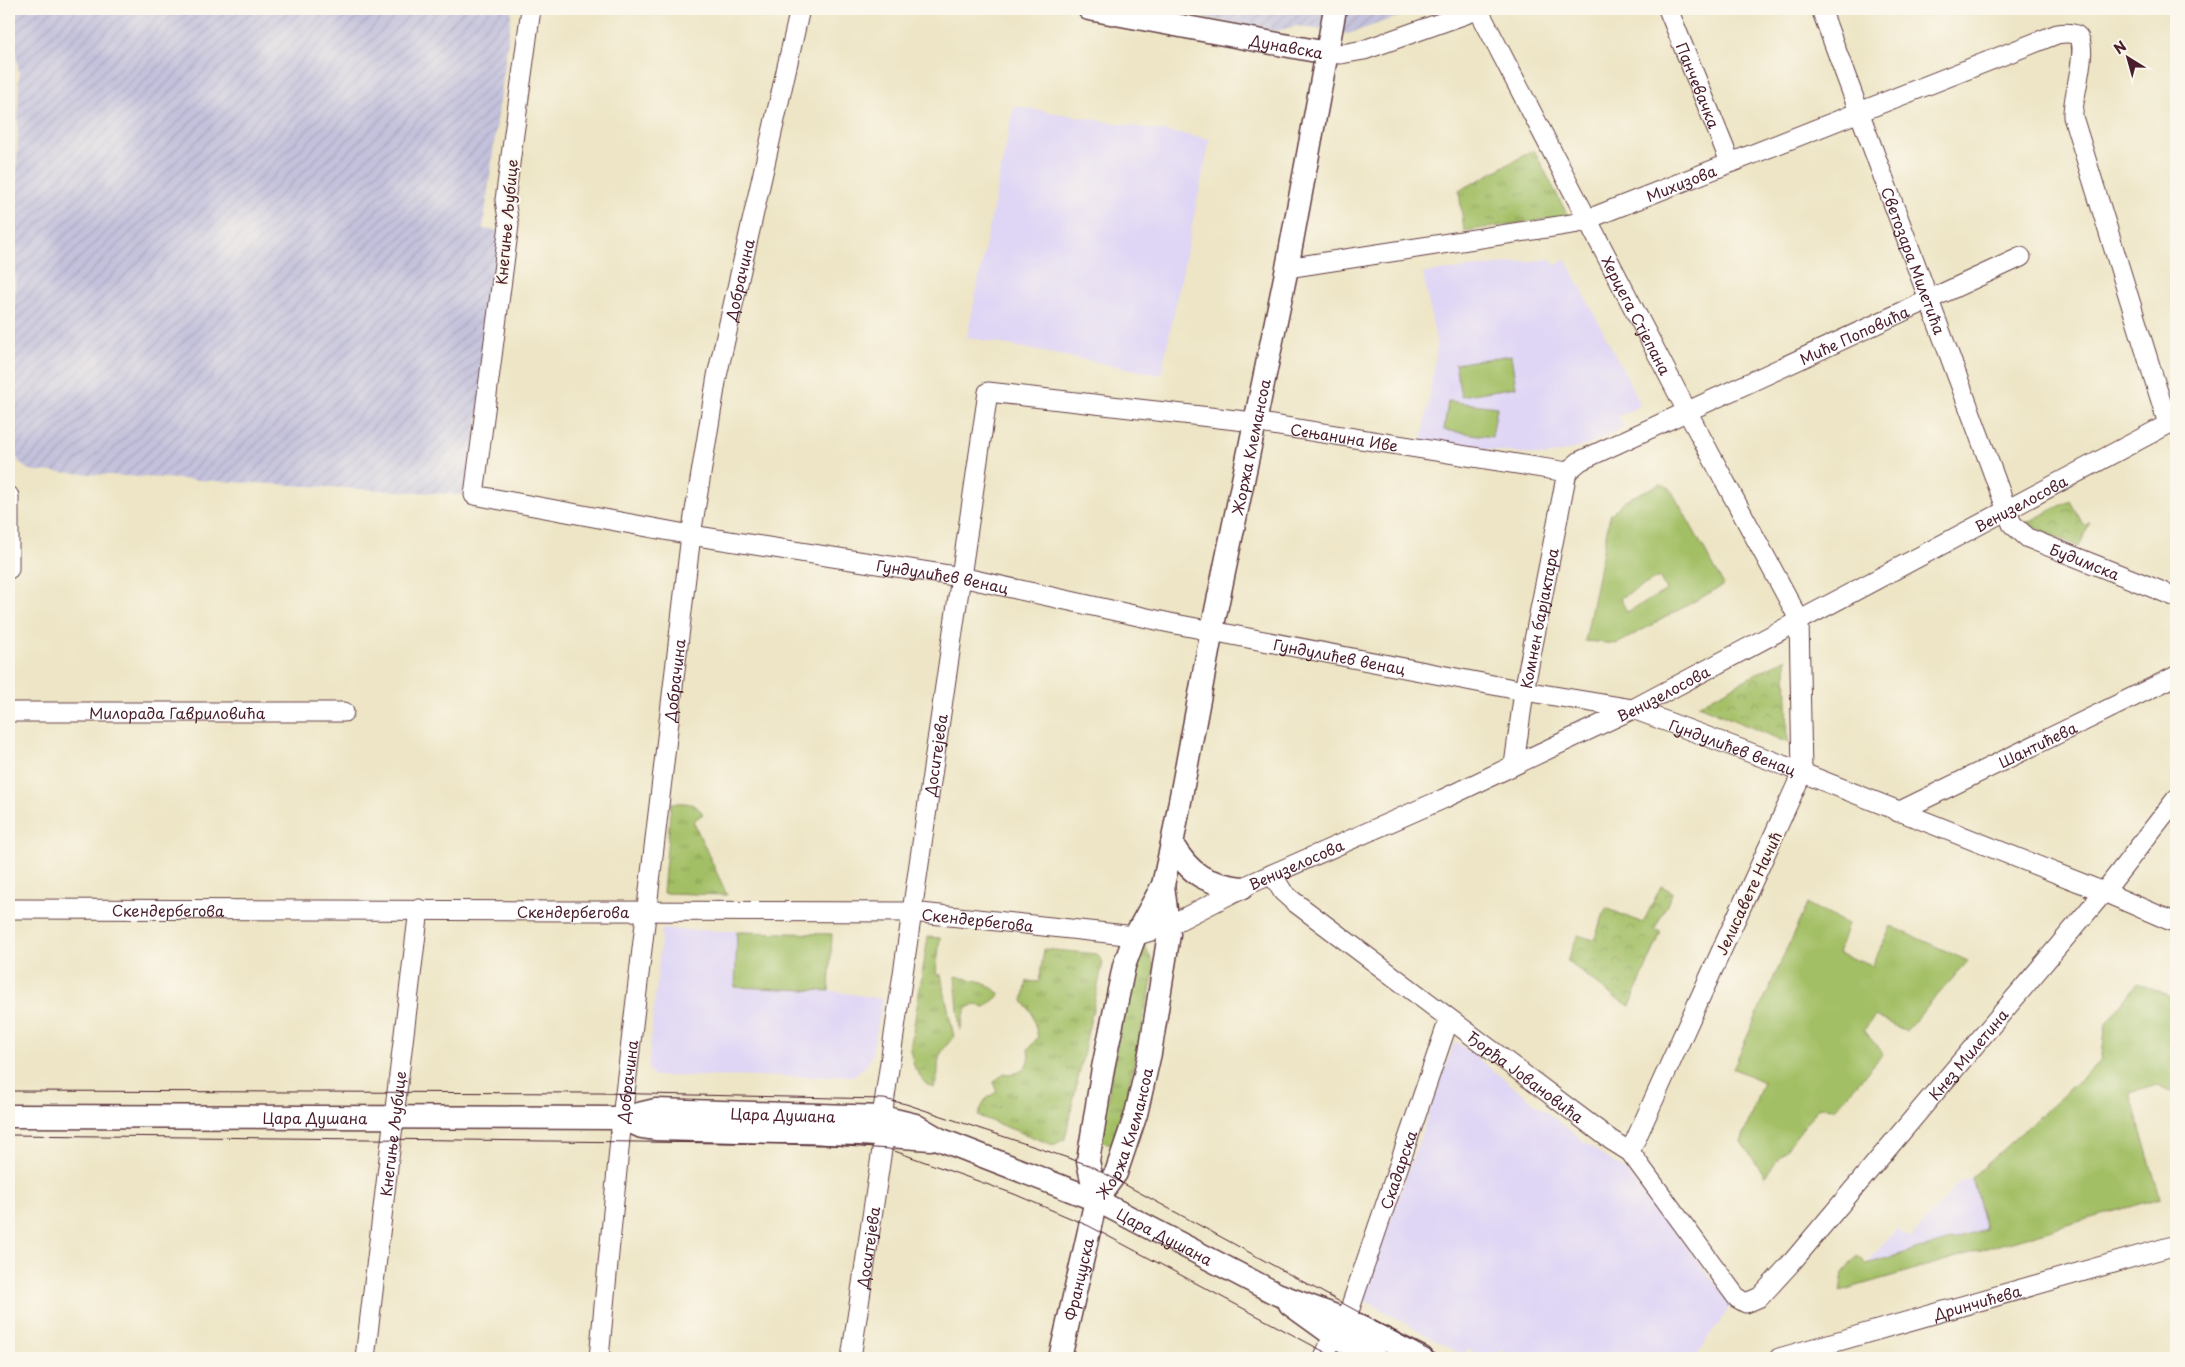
<svg xmlns="http://www.w3.org/2000/svg" width="2185" height="1367" font-family="'Playpen Sans',sans-serif">
	<style>
		.built { fill: #dfd5f5 }
		.industrial { fill: url(#industrial-furrows) }
		.grass { fill: url(#grass-tufts); stroke: #766f48 }
		.park { fill: url(#park-crowns); stroke: #766f48 }
		.garden { fill: #a3bf65; stroke: #766f48; fill-rule: evenodd }
		.lines { fill: none; stroke-linecap: round; stroke-linejoin: round }
		.minor-casing { stroke: #623d42; stroke-width: 21 }
		.major-casing { stroke: #623d42; stroke-width: 25 }
		.minor { stroke: #fff; stroke-width: 19 }
		.major { stroke: #fff; stroke-width: 22 }
		.tram { stroke: #4a1f2b; stroke-width: 1 }
		.labels { text-anchor: middle; dominant-baseline: central; stroke-width: 4; stroke-linejoin: round; paint-order: stroke }
		.street-label { font-size: 15px; fill: #4a1f2b; stroke: #fbf7ec }
	</style>
	<defs>
		<pattern id="industrial-furrows" width="10" height="10" patternUnits="userSpaceOnUse" patternTransform="scale(1.25)"><rect width="10" height="10" fill="#c3c1db"/><path d="M-1 1l2-2M0 10L10 0M9 11l2-2" fill="none" stroke="#a9a5bc"/></pattern>
		<pattern id="grass-tufts" width="24" height="20" patternUnits="userSpaceOnUse" patternTransform="scale(1.25)"><rect width="24" height="20" fill="#a3bf65"/><path d="M3 7l-1-3M5 7V3M7 7l1-3M15 17l-1-3M17 17v-4M19 17l1-3" fill="none" stroke="#879b53"/></pattern>
		<pattern id="park-crowns" width="20" height="18" patternUnits="userSpaceOnUse" patternTransform="scale(1.25)"><rect width="20" height="18" fill="#a3bf65"/><path d="M2 6a3 3 0 1 1 6 0M12 15a3 3 0 1 1 6 0" fill="none" stroke="#879b53"/></pattern>
	</defs>
	<rect width="100%" height="100%" fill="#fbf7ec"/>
	<filter id="ink" filterUnits="userSpaceOnUse"><feTurbulence type="fractalNoise" baseFrequency=".02" numOctaves="2"/><feDisplacementMap in="SourceGraphic" scale="10" xChannelSelector="R" yChannelSelector="G"/><feConvolveMatrix kernelMatrix="1 2 1 2 8 2 1 2 1" color-interpolation-filters="sRGB"/></filter>
	<filter id="wash" filterUnits="userSpaceOnUse"><feTurbulence type="fractalNoise" baseFrequency=".0096" numOctaves="4" result="noise"/><feDisplacementMap in="SourceGraphic" scale="20" xChannelSelector="R" yChannelSelector="G"/><feGaussianBlur stdDeviation="1.12" result="paint"/><feColorMatrix in="noise" values="0 0 0 0 0 0 0 0 0 0 0 0 0 0 0 0 0 1.4 0 .05"/><feComposite in="paint" operator="in"/></filter>
	<g filter="url(#wash)">
		<rect width="100%" height="100%" fill="#ede5c5"/>
		<path class="built" d="M 1014,106 L 1210,139 L 1161,375 L 967,337 Z
			M 1551,259 L 1555,266 L 1566,259 L 1641,405 L 1619,417 L 1624,427 L 1589,445 L 1545,456 L 1422,442 L 1437,346 L 1423,273 Z
			M 662,929 L 832,934 L 827,990 L 883,999 L 872,1054 L 867,1065 L 853,1076 L 834,1075 L 834,1077 L 654,1076 L 648,1069 Z
			M 1455,1041 L 1603,1156 L 1625,1170 L 1732,1304 L 1695,1358 L 1515,1358 L 1501,1350 L 1495,1358 L 1484,1358 L 1468,1349 L 1464,1356 L 1362,1299 Z
			M 1972,1177 L 1986,1230 L 1866,1264 L 1896,1228 L 1910,1239 L 1960,1181 Z"/>
		<path class="industrial" d="M 10,9 L 512,9 L 483,229 L 503,231 L 468,495 L 35,471 L 27,469 L 19,462 L 12,443 L 19,74 Z
			M 1159,9 L 1421,9 L 1348,34 L 1297,26 L 1275,31 Z"/>
		<path class="grass" d="M 1534,150 L 1568,216 L 1464,231 L 1459,191 Z
			M 671,803 C 685,803 695,801 703,814 L 693,821 L 727,895 L 663,893 Z
			M 928,937 L 940,938 L 936,974 L 941,975 L 954,1037 C 929,1062 944,1063 934,1088 L 926,1084 L 915,1069 L 910,1050 Z
			M 1144,943 L 1155,968 L 1123,1114 L 1113,1144 L 1102,1142 L 1111,1078 L 1130,974 Z
			M 1044,949 L 1097,954 L 1103,962 L 1065,1139 L 1053,1145 L 978,1116 L 985,1100 L 997,1091 L 993,1083 L 1004,1073 C 1020,1077 1031,1066 1028,1050 L 1038,1037 L 1032,1013 L 1023,1001 L 1027,981 L 1039,982 Z
			M 955,976 L 983,982 L 1001,994 L 985,1007 C 961,1000 965,1018 960,1031 Z"/>
		<path class="park" d="M 2070,501 L 2084,526 L 2090,522 L 2079,547 L 2026,523 Z
			M 1786,658 L 1788,743 L 1698,705 Z
			M 1661,886 L 1673,892 L 1655,929 L 1661,932 L 1630,1006 L 1614,997 L 1567,961 L 1578,935 L 1594,940 L 1606,908 L 1643,923 Z"/>
		<path class="garden" d="M 1511,355 L 1516,387 L 1461,396 L 1455,364 Z
			M 1448,401 L 1497,407 L 1492,437 L 1444,430 Z
			M 1660,484 L 1670,488 L 1724,585 L 1617,644 L 1585,641 L 1610,515 L 1625,500 ZM 1659,577 L 1667,590 L 1627,612 L 1620,598 Z
			M 1807,904 L 1848,924 L 1838,953 L 1872,966 L 1891,926 L 1968,961 L 1906,1031 L 1875,1016 L 1864,1030 L 1883,1054 L 1836,1108 L 1819,1107 L 1765,1176 L 1741,1142 L 1763,1082 L 1733,1068 Z
			M 737,932 L 832,934 L 829,991 L 735,987 Z
			M 2138,983 L 2173,998 L 2168,1011 L 2176,1015 L 2176,1094 L 2157,1085 L 2130,1093 L 2160,1198 L 1840,1291 L 1843,1273 L 1857,1256 L 1866,1264 L 1986,1230 L 1972,1177 L 2101,1061 L 2106,1024 Z"/>
	</g>
	<g filter="url(#ink)">
		<g class="lines">
			<defs>
				<g id="minor">
					<path id="s1" d="M 531,9 L 505,200 L 509,225 L 474,495 L 691,535 L 961,577 L 1170,623 L 1524,691 L 1633,709 L 1770,760 L 2104,892 L 2176,923"/>
					<path id="s2" d="M 1478,9 L 1688,413 L 1799,619 L 1802,773 L 1630,1152"/>
					<path id="s3" d="M 1668,9 L 1730,162"/>
					<path id="s4" d="M 1821,9 L 2012,524 L 2028,538 L 2176,597"/>
					<path d="M 1327,53 L 1341,54 L 1364,50 L 1480,9"/>
					<path id="s5" d="M 1287,268 L 1578,223 L 2057,34 C 2063,33 2070,32 2076,35 C 2091,44 2071,100 2073,117 L 2168,424"/>
					<path d="M 9,496 L 9,569"/>
					<path id="s6" d="M 9,712 L 344,712"/>
					<path id="s7" d="M 1514,765 L 1524,691 L 1567,472"/>
					<path id="s8" d="M 1898,812 L 2176,676"/>
					<path id="s9" d="M 1272,874 L 1283,892 L 1293,901 L 1611,1140 L 1630,1152 L 1737,1298 L 1746,1303 L 1760,1297 L 1792,1262 L 2104,892 L 2176,799"/>
					<path id="s10" d="M 9,909 L 912,912 L 1135,936 L 1168,926 L 1252,883 L 1443,799 L 1633,709 L 2176,420"/>
					<path id="s11" d="M 882,1117 L 988,392 L 1254,422 L 1567,472 L 1580,461 L 2021,257"/>
					<path id="s12" d="M 1346,1320 L 1449,1019"/>
					<path id="s13" d="M 365,1358 L 419,909"/>
					<path id="s14" d="M 599,1358 L 622,1118 L 691,535 L 717,376 L 800,9"/>
					<path id="s15" d="M 851,1358 L 884,1136"/>
					<path d="M 1324,1358 L 1333,1335"/>
					<path id="s16" d="M 1779,1358 L 2176,1245"/>
				</g>
				<g id="major">
					<path id="s17" d="M 1089,9 L 1327,53"/>
					<path d="M 1172,844 C 1191,876 1206,883 1242,888"/>
					<path id="s18" d="M 9,1116 L 622,1118 L 656,1110 L 882,1117 L 915,1125 L 939,1139 L 1096,1200 L 1277,1294 L 1346,1320 L 1422,1358"/>
					<path d="M 622,1118 L 642,1127 L 655,1129 L 861,1134 L 931,1139"/>
					<path id="s19" d="M 1096,1200 L 1088,1161 L 1103,1068 L 1124,966 L 1135,936 L 1163,885 L 1172,844 L 1212,630 L 1287,268 L 1335,9"/>
					<path d="M 1290,1304 L 1333,1335 L 1375,1358"/>
					<path id="s20" d="M 1060,1358 L 1096,1200 L 1116,1173 L 1136,1114 L 1150,1053 L 1169,934 L 1163,885"/>
				</g>
			</defs>
			<use href="#minor" class="minor-casing"/>
			<use href="#major" class="major-casing"/>
			<use href="#minor" class="minor"/>
			<use href="#major" class="major"/>
			<path class="tram" d="M 9,1091 L 598,1093 L 884,1099 L 906,1104 L 1089,1165 L 1443,1358
				M 9,1135 L 818,1144 L 889,1149 L 1014,1194 L 1089,1226 L 1336,1358"/>
		</g>
	</g>
	<g class="labels">
		<g class="street-label">
			<text stroke="none"><textPath href="#s17" startOffset="201">Дунавска</textPath></text>
			<text stroke="none"><textPath href="#s3" startOffset="82">Панчевачка</textPath></text>
			<text stroke="none"><textPath href="#s5" startOffset="405">Михизова</textPath></text>
			<text transform="translate(506 222) rotate(-85)">Кнегиње Љубице</text>
			<text stroke="none"><textPath href="#s4" startOffset="268">Светозара Милетића</textPath></text>
			<text stroke="none"><textPath href="#s14" startOffset="1088">Добрачина</textPath></text>
			<text stroke="none"><textPath href="#s2" startOffset="345">Херцега Стјепана</textPath></text>
			<text stroke="none"><textPath href="#s11" startOffset="1636">Миће Поповића</textPath></text>
			<text stroke="none"><textPath href="#s11" startOffset="1092">Сењанина Иве</textPath></text>
			<text stroke="none"><textPath href="#s19" startOffset="775">Жоржа Клемансоа</textPath></text>
			<text stroke="none"><textPath href="#s10" startOffset="2114">Венизелосова</textPath></text>
			<text stroke="none"><textPath href="#s4" startOffset="632">Будимска</textPath></text>
			<text stroke="none"><textPath href="#s1" startOffset="966">Гундулићев венац</textPath></text>
			<text stroke="none"><textPath href="#s7" startOffset="149">Комнен барјактара</textPath></text>
			<text stroke="none"><textPath href="#s1" startOffset="1371">Гундулићев венац</textPath></text>
			<text stroke="none"><textPath href="#s14" startOffset="682">Добрачина</textPath></text>
			<text stroke="none"><textPath href="#s10" startOffset="1709">Венизелосова</textPath></text>
			<text stroke="none"><textPath href="#s6" startOffset="168">Милорада Гавриловића</textPath></text>
			<text stroke="none"><textPath href="#s8" startOffset="155">Шантићева</textPath></text>
			<text stroke="none"><textPath href="#s1" startOffset="1776">Гундулићев венац</textPath></text>
			<text stroke="none"><textPath href="#s11" startOffset="366">Доситејева</textPath></text>
			<text stroke="none"><textPath href="#s10" startOffset="1304">Венизелосова</textPath></text>
			<text transform="translate(1748 893) rotate(-65)">Јелисавете Начић</text>
			<text stroke="none"><textPath href="#s10" startOffset="159">Скендербегова</textPath></text>
			<text stroke="none"><textPath href="#s10" startOffset="564">Скендербегова</textPath></text>
			<text stroke="none"><textPath href="#s10" startOffset="969">Скендербегова</textPath></text>
			<text stroke="none"><textPath href="#s9" startOffset="981">Кнез Милетина</textPath></text>
			<text stroke="none"><textPath href="#s9" startOffset="326">Ђорђа Јовановића</textPath></text>
			<text stroke="none"><textPath href="#s14" startOffset="278">Добрачина</textPath></text>
			<text stroke="none"><textPath href="#s18" startOffset="775">Цара Душана</textPath></text>
			<text stroke="none"><textPath href="#s18" startOffset="306">Цара Душана</textPath></text>
			<text stroke="none"><textPath href="#s20" startOffset="236">Жоржа Клемансоа</textPath></text>
			<text stroke="none"><textPath href="#s13" startOffset="226">Кнегиње Љубице</textPath></text>
			<text stroke="none"><textPath href="#s12" startOffset="159">Скадарска</textPath></text>
			<text stroke="none"><textPath href="#s18" startOffset="1182">Цара Душана</textPath></text>
			<text stroke="none"><textPath href="#s15" startOffset="112">Доситејева</textPath></text>
			<text stroke="none"><textPath href="#s20" startOffset="81">Француска</textPath></text>
			<text stroke="none"><textPath href="#s16" startOffset="206">Дринчићева</textPath></text>
		</g>
	</g>
	<rect width="2185" height="1367" fill="none" stroke="#fbf7ec" stroke-width="30"/>
	<g transform="translate(2128 58) rotate(323)" stroke="#fbf7ec" stroke-width="4" paint-order="stroke">
	<path d="M0-4L9 19L0 12L-9 19Z" fill="#4a1f2b"/>
	<text y="-8" font-size="14" font-weight="bold" text-anchor="middle" fill="#4a1f2b">N</text>
	</g>
</svg>
